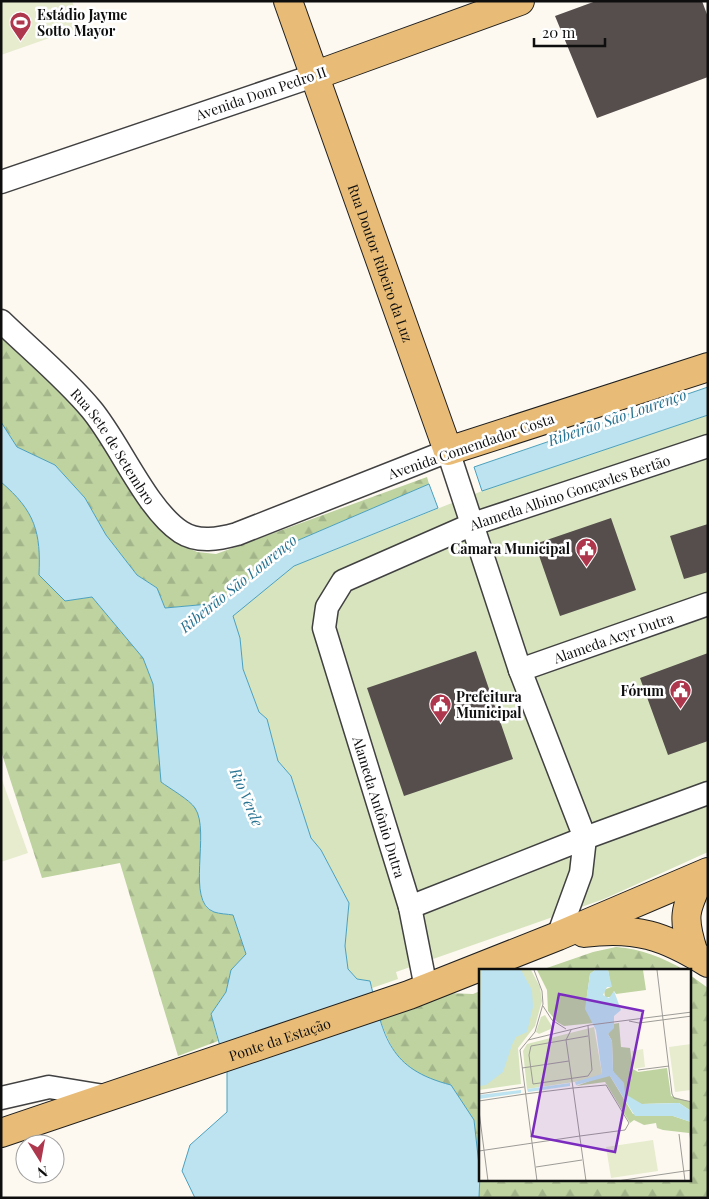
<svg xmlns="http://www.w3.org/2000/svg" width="709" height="1199" font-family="'Playfair Display',serif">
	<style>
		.forest { fill: url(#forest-firs) }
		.park { fill: #d7e4be }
		.pitch { fill: #e7eccf }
		.water { fill: #bce3ef; stroke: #4ba0bd }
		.building { fill: #564e4c }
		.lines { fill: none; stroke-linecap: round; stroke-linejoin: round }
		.minor-casing { stroke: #414141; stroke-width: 25 }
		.major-casing { stroke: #1f1f1f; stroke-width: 30 }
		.minor { stroke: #fff; stroke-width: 22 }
		.major { stroke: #e8bc77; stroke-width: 28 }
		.labels { text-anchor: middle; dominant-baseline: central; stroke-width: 5; stroke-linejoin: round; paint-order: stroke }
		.poi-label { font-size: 14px; font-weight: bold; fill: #0e0e0e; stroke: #fff; text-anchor: start }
		.street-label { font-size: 14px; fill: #0e0e0e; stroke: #fff }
		.water-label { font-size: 15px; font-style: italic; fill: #267291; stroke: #fff }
		.inset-road { fill: none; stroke: #9d9b96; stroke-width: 1 }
		.view { fill: #7b2cbf; fill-opacity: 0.15; stroke: #7b2cbf; stroke-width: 2.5 }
		.inset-edge { fill: none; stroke: #0e0e0e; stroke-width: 2.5 }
	</style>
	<defs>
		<pattern id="forest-firs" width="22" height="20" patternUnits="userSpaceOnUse" patternTransform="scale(1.25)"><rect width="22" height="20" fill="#bed3a0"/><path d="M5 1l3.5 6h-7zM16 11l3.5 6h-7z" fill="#a2b489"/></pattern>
	</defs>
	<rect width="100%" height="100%" fill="#fdf9f1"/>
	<path class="forest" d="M 1,335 L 83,413 L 152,522 L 176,542 L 197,552 L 216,554 L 427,477 L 429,484 L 294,542 L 220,603 L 165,608 L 157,588 L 137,575 L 106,535 L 85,498 L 55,465 L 17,447 L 1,422 Z
		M 1,482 C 35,511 41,532 39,575 L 65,601 L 92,597 L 143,658 L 153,684 L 161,782 C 169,788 190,800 195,808 C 211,832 185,902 214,912 C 220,914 227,914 233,915 L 246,954 L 231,970 L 226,992 L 211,1014 L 218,1041 L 178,1056 L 120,863 L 42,878 L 1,751 Z
		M 616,947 C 641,949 662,957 684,970 L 541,970 L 593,952 Z
		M 690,975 L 708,988 L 708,1198 L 479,1198 L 480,1175 L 480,1180 L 690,1180 Z
		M 480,991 L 480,1174 L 474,1120 L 451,1085 C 403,1072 396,1061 379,1017 L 446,993 L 473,994 Z"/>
	<path class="park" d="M 708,415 L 708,852 L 604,899 L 396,972 L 398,979 L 372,988 L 370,981 L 357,979 L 348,969 L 345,946 L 349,903 L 321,850 L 311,838 L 291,776 L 278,761 L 267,719 L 259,712 L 243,669 L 240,638 L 232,616 L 294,566 L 482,491 Z"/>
	<path class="pitch" d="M 1,1 L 72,1 L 81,27 L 1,55 Z
		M 1,777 L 28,853 L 1,862 Z"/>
	<path class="water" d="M 708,387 L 708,415 L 482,491 L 474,467 Z
		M 1,422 L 17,447 L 55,465 L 85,498 L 106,535 L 137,575 L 157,588 L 165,608 L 220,603 L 294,542 L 429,484 L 438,508 L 294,566 L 233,616 L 240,638 L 243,669 L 259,712 L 267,719 L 278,761 L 291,776 L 311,838 L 321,850 L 349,903 L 345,946 L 348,969 L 357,979 L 370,981 C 384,1038 389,1069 451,1085 L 474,1120 L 480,1174 L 479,1198 L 195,1198 L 182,1171 L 190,1145 L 227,1112 L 227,1071 L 211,1014 L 226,992 L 231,970 L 246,954 L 233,915 C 227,914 220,914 214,912 C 185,902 211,832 195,808 C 190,800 169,788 161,782 L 153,684 L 143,658 L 92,597 L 65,601 L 39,575 C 41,532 35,511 1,482 Z"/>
	<path class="building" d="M 596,1 L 702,1 L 708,17 L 708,77 L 597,118 L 555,16 Z
		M 611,518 L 636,590 L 560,616 L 535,544 Z
		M 708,524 L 708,572 L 684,579 L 670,536 Z
		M 476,651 L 513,759 L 404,796 L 367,688 Z
		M 708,653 L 708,741 L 668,755 L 640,678 Z"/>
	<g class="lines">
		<defs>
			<g id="minor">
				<path d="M 1,182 L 316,75"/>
				<path id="s1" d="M 1,321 C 31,350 65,378 91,409 C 119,442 146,509 181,532 C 198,543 219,539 237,534 L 448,451 L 520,670 L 585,838 L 581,873 L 558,936"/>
				<path id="s2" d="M 520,670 L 708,604"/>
				<path d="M 410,907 L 585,838 L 708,793"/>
				<path id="s3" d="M 426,988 L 410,907 L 324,628 L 327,607 L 343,581 L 473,524 L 708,446"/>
				<path d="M 1,1098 L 49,1087 L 110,1097"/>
			</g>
			<g id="major">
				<path id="s4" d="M 288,1 L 448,451 L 708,367"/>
				<path d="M 316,75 L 520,1"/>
				<path d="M 584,933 C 635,926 665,936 708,963"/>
				<path d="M 694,954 C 682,917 684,911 701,876"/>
				<path id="s5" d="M 1,1133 L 409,995 L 558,936 L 708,872"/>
			</g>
		</defs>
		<use href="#minor" class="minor-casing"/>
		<use href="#major" class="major-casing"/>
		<use href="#minor" class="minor"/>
		<use href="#major" class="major"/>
	</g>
	<defs>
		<symbol id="stadium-pin" viewBox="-11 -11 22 30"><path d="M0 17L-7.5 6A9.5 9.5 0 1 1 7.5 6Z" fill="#ae374d" stroke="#fff"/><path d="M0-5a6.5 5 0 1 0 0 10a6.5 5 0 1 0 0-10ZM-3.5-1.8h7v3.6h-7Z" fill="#fff"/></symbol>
		<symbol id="civic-pin" viewBox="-11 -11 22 30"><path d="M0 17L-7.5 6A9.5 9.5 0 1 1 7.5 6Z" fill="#ae374d" stroke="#fff"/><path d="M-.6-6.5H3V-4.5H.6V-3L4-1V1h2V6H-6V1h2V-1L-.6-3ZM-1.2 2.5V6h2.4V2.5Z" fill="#fff"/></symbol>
	</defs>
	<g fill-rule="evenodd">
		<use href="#stadium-pin" x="8" y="10" width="25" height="34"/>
		<use href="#civic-pin" x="574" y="536" width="25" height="34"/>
		<use href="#civic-pin" x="668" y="678" width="25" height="34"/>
		<use href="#civic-pin" x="428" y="692" width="25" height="34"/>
	</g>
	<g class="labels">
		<g class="poi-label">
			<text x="37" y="14">Estádio Jayme<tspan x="37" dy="16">Sotto Mayor</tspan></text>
			<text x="570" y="548" text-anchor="end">Camara Municipal</text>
			<text x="664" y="690" text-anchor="end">Fórum</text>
			<text x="456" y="696">Prefeitura<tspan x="456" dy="16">Municipal</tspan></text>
		</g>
		<g class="street-label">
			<text transform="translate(261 93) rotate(-19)">Avenida Dom Pedro II</text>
			<text stroke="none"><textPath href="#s4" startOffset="278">Rua Doutor Ribeiro da Luz</textPath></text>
			<text stroke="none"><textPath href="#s1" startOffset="169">Rua Sete de Setembro</textPath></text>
			<text transform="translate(471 446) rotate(-19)">Avenida Comendador Costa</text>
			<text stroke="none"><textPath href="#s3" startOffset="670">Alameda Albino Gonçavles Bertão</textPath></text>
			<text stroke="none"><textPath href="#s2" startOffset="99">Alameda Acyr Dutra</textPath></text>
			<text transform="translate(379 807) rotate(73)">Alameda Antônio Dutra</text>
			<text stroke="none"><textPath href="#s5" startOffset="294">Ponte da Estação</textPath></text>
		</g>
		<g class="water-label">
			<text transform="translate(617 417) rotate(-19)">Ribeirão São Lourenço</text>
			<text transform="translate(238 583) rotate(-39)">Ribeirão São Lourenço</text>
			<text transform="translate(247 797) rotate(67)">Rio Verde</text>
		</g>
	</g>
	<g transform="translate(479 969)">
		<rect width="212" height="212" fill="#fdf9f1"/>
		<path d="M 58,1 L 116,1 L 111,5 L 107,34 L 115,54 L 85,57 L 78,53 L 69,42 L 68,21 ZM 129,1 L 164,1 L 167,21 L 137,25 L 135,22 L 132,28 L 126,28 L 125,21 L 132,18 ZM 140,54 L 142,78 L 151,79 L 154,100 L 159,103 L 188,99 L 192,127 L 212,133 L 212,142 L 200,134 L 162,135 L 149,129 L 134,102 L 133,72 L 129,65 L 134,55 ZM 124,107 L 131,107 L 154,145 L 194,147 L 212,153 L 212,176 L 210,164 L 184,161 L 178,159 L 177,154 L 165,156 L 155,151 L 151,154 L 126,113 L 97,117 Z" fill="#bed3a0"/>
		<path d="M 0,1 L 52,1 L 61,18 L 63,32 L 56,57 L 39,79 L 42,115 L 0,121 ZM 66,46 L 74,59 L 60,65 L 57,63 L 62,48 ZM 115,58 L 123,105 L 115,110 L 48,120 L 44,82 L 48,75 Z" fill="#d7e4be"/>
		<path d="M 212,75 L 212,121 L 196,123 L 190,78 ZM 164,80 L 166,98 L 155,100 L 153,82 ZM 174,171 L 179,202 L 132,209 L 127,178 Z" fill="#e7eccf"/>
		<path d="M 2,1 L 42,1 L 53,21 L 54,38 L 48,63 L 37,68 L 33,76 L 24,103 L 7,116 L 0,117 ZM 116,1 L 129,1 L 133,18 L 128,18 L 124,26 L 130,29 L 135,22 L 142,41 L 135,47 L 135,59 L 129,65 L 133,72 L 134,102 L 145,114 L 146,125 L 163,135 L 200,134 L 212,142 L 212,153 L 194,147 L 156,147 L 131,107 L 97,116 L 96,113 L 123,105 L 117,61 L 106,40 L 111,5 ZM 91,114 L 91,117 L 49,123 L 48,120 ZM 42,121 L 42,124 L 0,130 L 0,126 Z" fill="#bce3ef"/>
		<path class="inset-road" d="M 55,1 L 63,22 L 64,35 L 56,63 L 41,81 L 58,212M 178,1 L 193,125 L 195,129 L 213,133M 64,37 L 73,51 L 87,60M 150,52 L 160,54 L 213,47M 109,57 L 113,101 L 109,107 L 54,115 L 50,86 L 52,77 L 109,67M 92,61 L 87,71 L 94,119 L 127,116 L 150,154 L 146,161 L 101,167M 49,71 L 111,56 L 213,43M 43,99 L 90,92M 159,101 L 190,97M 0,125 L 45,118M 46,125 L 94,119 L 107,212M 0,132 L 46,125M 0,142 L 9,212M 200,165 L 206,212M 0,182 L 101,167M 57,198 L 103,191M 138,212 L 213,201"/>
		<path class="view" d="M 80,25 L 164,42 L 136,183 L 53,167 Z"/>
		<rect width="212" height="212" class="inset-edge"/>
	</g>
	<rect width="709" height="1199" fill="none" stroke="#0e0e0e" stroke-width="5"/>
	<g transform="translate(40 1159) rotate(169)"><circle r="24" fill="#ffffff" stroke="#9f9f9f"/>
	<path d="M0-4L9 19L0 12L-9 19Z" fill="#ae374d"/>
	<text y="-8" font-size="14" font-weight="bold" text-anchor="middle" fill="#0e0e0e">N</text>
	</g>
	<path d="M534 38v8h71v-8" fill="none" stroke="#0e0e0e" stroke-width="2.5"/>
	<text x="542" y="38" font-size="15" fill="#0e0e0e" stroke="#ffffff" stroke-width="4" paint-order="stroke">20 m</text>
</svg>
